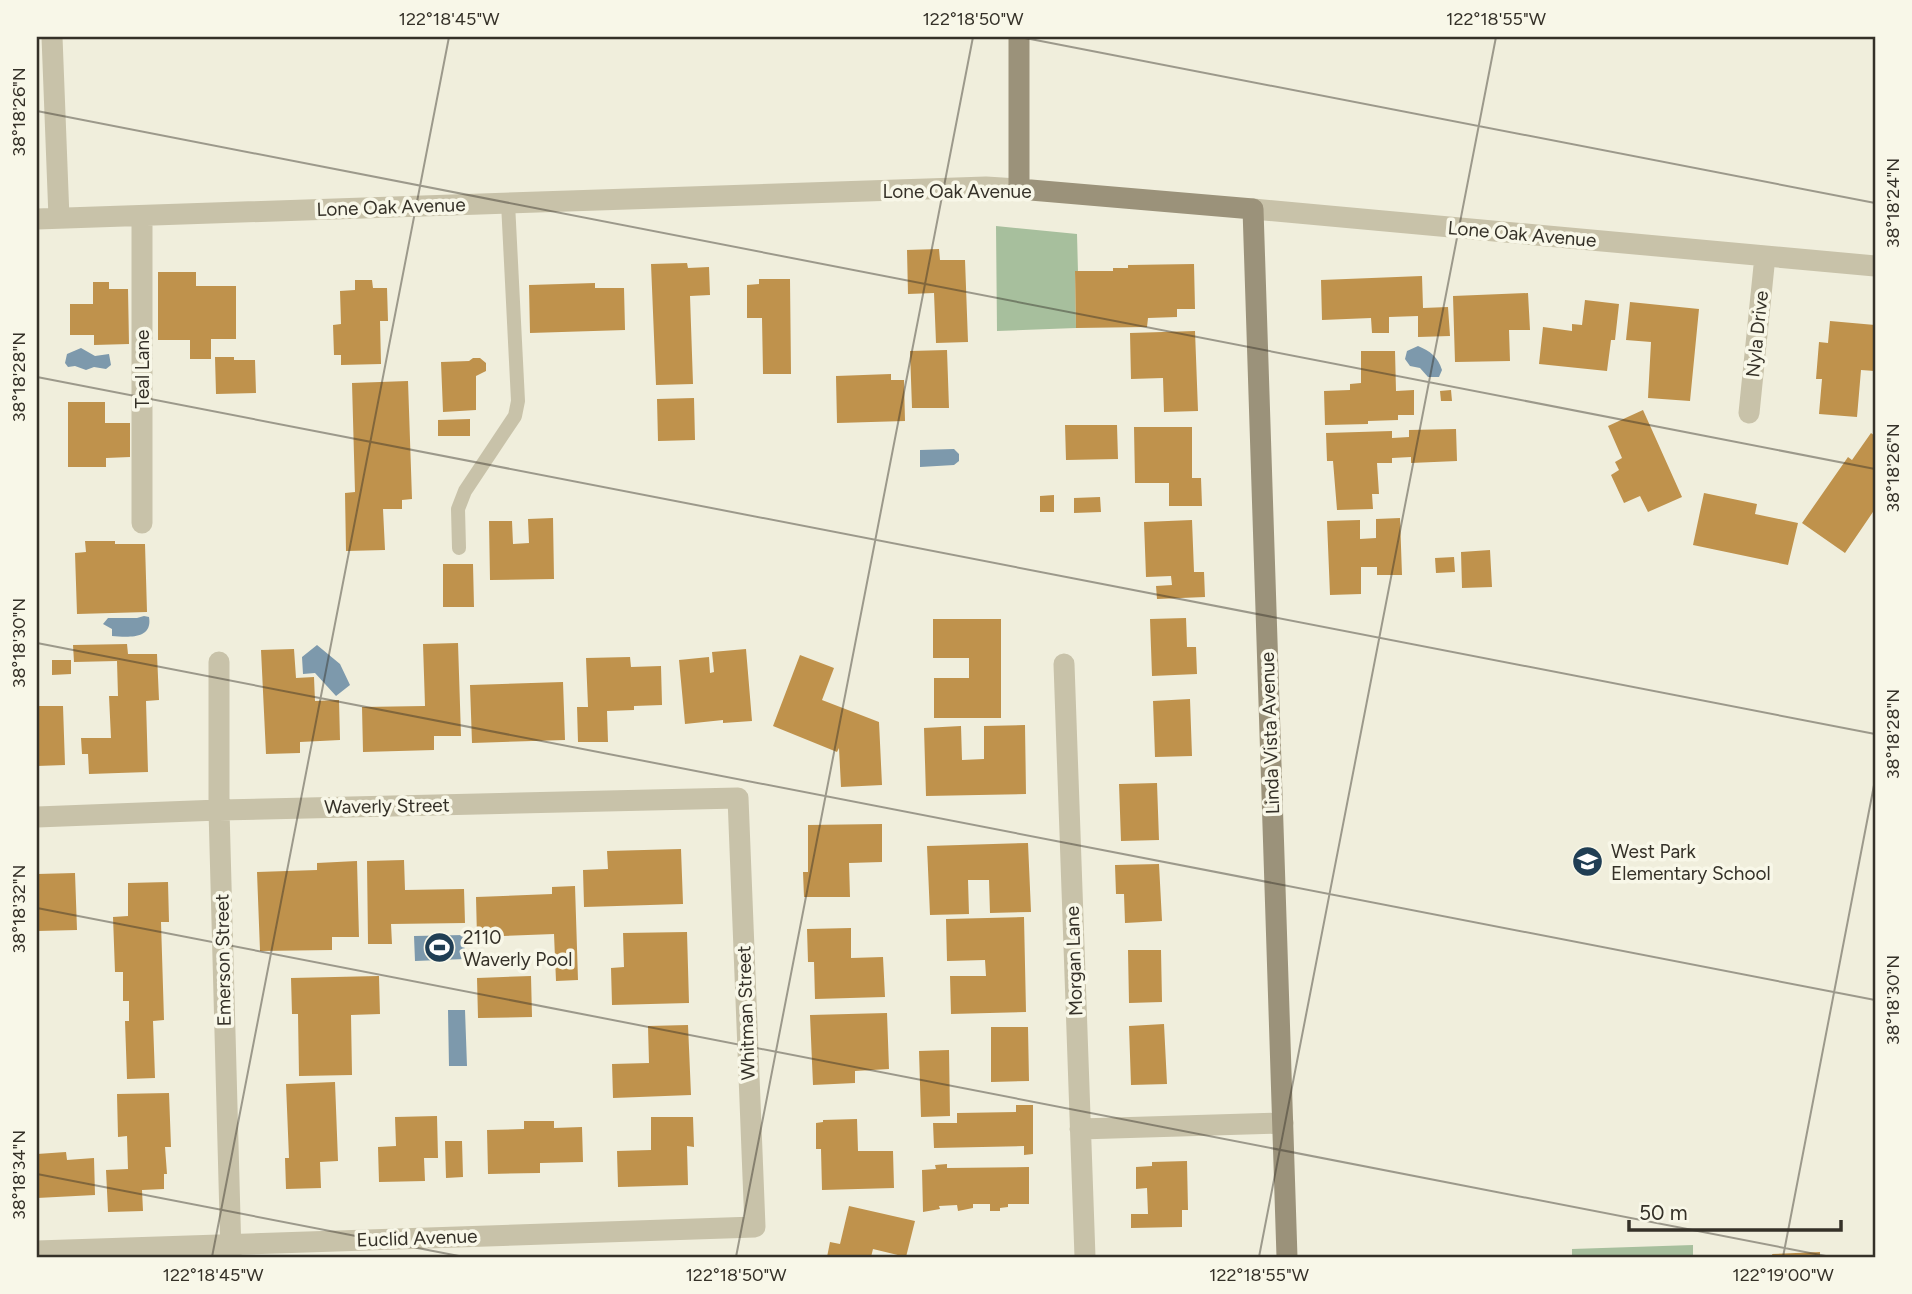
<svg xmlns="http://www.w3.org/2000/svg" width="1912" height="1294" font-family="Figtree,sans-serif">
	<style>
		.green { fill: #a7bf9d }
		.water { fill: #7d99ac }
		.building { fill: #bf924c }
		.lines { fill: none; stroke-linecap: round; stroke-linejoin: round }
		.lane { stroke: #c8c2a9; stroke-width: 14 }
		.street { stroke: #c8c2a9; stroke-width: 21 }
		.secondary { stroke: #9b927a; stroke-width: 21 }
		.ticks { fill: none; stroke: #353128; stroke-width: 2; stroke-opacity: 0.45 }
		.labels { text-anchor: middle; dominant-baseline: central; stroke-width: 7; stroke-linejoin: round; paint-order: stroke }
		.street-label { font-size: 19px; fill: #353128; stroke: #f8f7e8 }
		.poi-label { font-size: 19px; fill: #353128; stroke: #f8f7e8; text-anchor: start }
		.neatline { fill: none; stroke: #353128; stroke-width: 2.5 }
		.ticks-label { font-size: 18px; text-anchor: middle; fill: #353128 }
	</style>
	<rect width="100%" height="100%" fill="#f0eedc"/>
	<path class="green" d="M 996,226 L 1077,234 L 1078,272 L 1075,272 L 1076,328 L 997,331 Z
		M 1693,1245 L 1693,1257 L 1572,1257 L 1572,1249 Z"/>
	<path class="water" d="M 1418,346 C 1430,351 1438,357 1442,370 L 1439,377 L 1428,377 L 1420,368 L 1410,366 L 1405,359 L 1407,351 Z
		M 81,348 L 95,356 L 109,354 L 111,365 L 106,369 L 94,367 L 86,370 L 75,366 L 68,367 L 65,363 L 67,354 Z
		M 954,449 L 959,454 L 959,461 L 954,465 L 920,467 L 920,450 Z
		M 144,616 L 149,617 C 153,640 127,637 112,636 L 112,629 L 103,624 L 108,618 L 137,618 Z
		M 317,645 L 340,664 L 350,685 L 336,696 L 315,673 L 303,674 L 302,657 Z
		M 464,935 L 465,959 L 415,961 L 414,936 Z
		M 448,1010 L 465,1010 L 467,1066 L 449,1066 Z"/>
	<path class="building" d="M 939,249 L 940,260 L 965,260 L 968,342 L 936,343 L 934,293 L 908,294 L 907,250 Z
		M 687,263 L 688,268 L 709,267 L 710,295 L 690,296 L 693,384 L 656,385 L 651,264 Z
		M 1194,264 L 1195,309 L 1177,309 L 1177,317 L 1148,318 L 1147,327 L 1076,328 L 1075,271 L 1113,271 L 1113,268 L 1128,268 L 1128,265 Z
		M 158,272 L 196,272 L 196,286 L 236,286 L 236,339 L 211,339 L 211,359 L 190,359 L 190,340 L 158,340 Z
		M 1422,276 L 1423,308 L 1448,307 L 1450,336 L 1418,337 L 1418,316 L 1389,317 L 1389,333 L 1372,333 L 1371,318 L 1322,320 L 1321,280 Z
		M 759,279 L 790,279 L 791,374 L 763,374 L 762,318 L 747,318 L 747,285 L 759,284 Z
		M 355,280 L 372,280 L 373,288 L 387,288 L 388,321 L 380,321 L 381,364 L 341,365 L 341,355 L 334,355 L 333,325 L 341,324 L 340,291 L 355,290 Z
		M 93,282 L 109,282 L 109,289 L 128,289 L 129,344 L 94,345 L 94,335 L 70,335 L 70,304 L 93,304 Z
		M 595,283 L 595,288 L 624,288 L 625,330 L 530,333 L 529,285 Z
		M 1528,293 L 1530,330 L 1509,330 L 1510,361 L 1455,362 L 1453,296 Z
		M 1585,300 L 1619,304 L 1615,340 L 1611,340 L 1607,371 L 1539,364 L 1543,327 L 1572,331 L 1572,324 L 1582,325 Z
		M 1630,302 L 1699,309 L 1690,401 L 1648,398 L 1651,342 L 1626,340 Z
		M 1830,321 L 1875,325 L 1875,371 L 1861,370 L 1857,417 L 1819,414 L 1822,379 L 1816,379 L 1819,342 L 1828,343 Z
		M 1195,331 L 1198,411 L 1164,412 L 1163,378 L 1131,379 L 1130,333 Z
		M 947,350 L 949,408 L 912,408 L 910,351 Z
		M 1361,351 L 1395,351 L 1396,391 L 1414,390 L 1414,415 L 1398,415 L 1398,420 L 1368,421 L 1368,424 L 1325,425 L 1324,391 L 1350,390 L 1350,384 L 1361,383 Z
		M 215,357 L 234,357 L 234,360 L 255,360 L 256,393 L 216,394 Z
		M 473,358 L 480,358 L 486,363 L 486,371 L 476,376 L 476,410 L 443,412 L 441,362 L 469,361 Z
		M 891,374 L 891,380 L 904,380 L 905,421 L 837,423 L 836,376 Z
		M 408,381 L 412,499 L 402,500 L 402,509 L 383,509 L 385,550 L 346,551 L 345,493 L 355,492 L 352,383 Z
		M 1451,390 L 1452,401 L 1441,401 L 1440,391 Z
		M 694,398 L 695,440 L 658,441 L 657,399 Z
		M 68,402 L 105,402 L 105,423 L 130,423 L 130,457 L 106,458 L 106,467 L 68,467 Z
		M 1643,410 L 1682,497 L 1648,512 L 1640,496 L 1624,503 L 1611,475 L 1619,470 L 1615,462 L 1622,458 L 1608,426 Z
		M 470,419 L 470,436 L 438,436 L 438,420 Z
		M 1065,425 L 1117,425 L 1118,459 L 1066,460 Z
		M 1134,427 L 1192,427 L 1192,478 L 1201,478 L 1202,506 L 1169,506 L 1169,483 L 1135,483 Z
		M 1456,429 L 1457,461 L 1411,463 L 1411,457 L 1392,458 L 1392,463 L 1377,463 L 1379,494 L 1372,494 L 1373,509 L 1337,510 L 1333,461 L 1327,461 L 1326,433 L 1392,431 L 1392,438 L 1409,437 L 1409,430 Z
		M 1871,433 L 1875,436 L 1875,509 L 1845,553 L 1802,523 L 1848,457 L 1852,460 Z
		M 1704,493 L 1757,504 L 1755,514 L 1798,523 L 1788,565 L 1693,545 Z
		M 1054,495 L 1054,512 L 1040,512 L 1040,496 Z
		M 1100,497 L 1101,512 L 1074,513 L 1074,498 Z
		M 553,518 L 554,579 L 490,580 L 489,521 L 512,521 L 513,544 L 529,543 L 528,519 Z
		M 1400,518 L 1402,575 L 1377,575 L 1377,567 L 1361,567 L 1361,594 L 1330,595 L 1327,521 L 1360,520 L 1360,539 L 1376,538 L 1376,519 Z
		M 1192,520 L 1194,572 L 1204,572 L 1205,597 L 1157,599 L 1156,586 L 1172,585 L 1171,576 L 1146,577 L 1144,522 Z
		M 85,541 L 115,541 L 115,544 L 145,544 L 147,612 L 77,614 L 75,553 L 86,552 Z
		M 1490,550 L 1492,587 L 1462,588 L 1461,552 Z
		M 1454,557 L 1455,572 L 1436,573 L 1435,558 Z
		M 443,564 L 473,564 L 474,607 L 443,607 Z
		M 1186,618 L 1187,647 L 1196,647 L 1197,674 L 1152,676 L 1150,619 Z
		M 933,619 L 1001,619 L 1001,718 L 934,718 L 934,678 L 969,678 L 969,658 L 933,658 Z
		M 458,643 L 461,736 L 434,736 L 434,750 L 363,752 L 362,707 L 425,706 L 423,644 Z
		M 127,644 L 128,654 L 157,654 L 159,700 L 146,701 L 148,772 L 89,774 L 88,754 L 82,754 L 81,738 L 111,738 L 109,696 L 118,696 L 117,661 L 74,662 L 73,645 Z
		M 294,649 L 296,678 L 314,677 L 315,701 L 339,700 L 340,740 L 300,742 L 300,753 L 266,754 L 261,650 Z
		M 746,649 L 752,721 L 723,723 L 723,720 L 685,724 L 679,660 L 709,657 L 710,673 L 714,672 L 712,652 Z
		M 800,655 L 834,668 L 822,700 L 879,722 L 882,785 L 841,787 L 839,748 L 837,752 L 773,726 Z
		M 630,657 L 631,667 L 661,666 L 662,705 L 634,706 L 634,710 L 607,711 L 608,742 L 578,742 L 577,707 L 588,707 L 586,658 Z
		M 52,660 L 71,660 L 71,674 L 52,675 Z
		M 563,682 L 565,740 L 472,743 L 470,685 Z
		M 1190,699 L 1192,756 L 1155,757 L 1153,701 Z
		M 37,706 L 63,706 L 65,765 L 37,766 Z
		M 1025,725 L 1026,794 L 926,796 L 924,728 L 961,726 L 962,760 L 984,759 L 984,726 Z
		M 1157,783 L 1159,840 L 1121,841 L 1119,784 Z
		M 882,824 L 882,862 L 849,863 L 850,897 L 804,897 L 803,872 L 808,872 L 808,825 Z
		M 1028,843 L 1031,912 L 990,913 L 989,880 L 968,880 L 969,914 L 930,915 L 927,846 Z
		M 681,849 L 683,904 L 584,907 L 583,870 L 608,869 L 607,851 Z
		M 404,860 L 405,890 L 464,889 L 465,923 L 391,924 L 392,944 L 368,944 L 367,861 Z
		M 357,861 L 359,937 L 332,937 L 332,950 L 260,951 L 257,872 L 317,870 L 317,863 Z
		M 1159,864 L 1162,921 L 1125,923 L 1124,894 L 1116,894 L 1115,865 Z
		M 75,873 L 77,930 L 37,931 L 37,874 Z
		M 168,882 L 169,922 L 161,922 L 164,1020 L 153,1021 L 155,1078 L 127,1079 L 125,1021 L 129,1021 L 129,1001 L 123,1001 L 123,972 L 115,972 L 113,917 L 128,916 L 128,883 Z
		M 575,886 L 578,980 L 556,981 L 554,934 L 477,937 L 476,897 L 552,894 L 552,887 Z
		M 1024,917 L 1026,1012 L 951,1014 L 950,976 L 986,976 L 985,960 L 947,961 L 946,919 Z
		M 851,928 L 851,958 L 883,957 L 885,997 L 815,999 L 814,962 L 808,962 L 807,929 Z
		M 687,932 L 689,1003 L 612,1005 L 611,968 L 624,967 L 623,933 Z
		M 1128,950 L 1161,950 L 1162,1002 L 1129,1003 Z
		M 379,976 L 380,1014 L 351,1015 L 352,1075 L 299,1076 L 298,1014 L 292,1014 L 291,978 Z
		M 531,976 L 532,1017 L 478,1018 L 477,978 Z
		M 887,1013 L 889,1069 L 855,1071 L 855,1083 L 813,1085 L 810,1015 Z
		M 1164,1024 L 1167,1084 L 1131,1085 L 1129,1026 Z
		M 688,1025 L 691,1095 L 613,1098 L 612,1064 L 649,1063 L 648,1026 Z
		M 991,1027 L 1028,1027 L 1029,1081 L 991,1082 Z
		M 949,1050 L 950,1116 L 921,1117 L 919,1051 Z
		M 335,1082 L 338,1161 L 320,1162 L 321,1188 L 286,1189 L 285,1158 L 289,1158 L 286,1084 Z
		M 169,1093 L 171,1147 L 165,1147 L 167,1174 L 164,1174 L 164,1189 L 142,1190 L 143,1211 L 108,1212 L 106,1170 L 128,1169 L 127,1136 L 118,1137 L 117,1094 Z
		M 1016,1105 L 1033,1105 L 1033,1154 L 1024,1155 L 1024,1146 L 934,1148 L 933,1123 L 957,1123 L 957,1113 L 1016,1112 Z
		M 437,1116 L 438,1158 L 424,1158 L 425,1181 L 379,1182 L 378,1147 L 396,1146 L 395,1117 Z
		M 651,1117 L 693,1117 L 694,1147 L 687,1146 L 688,1185 L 618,1187 L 617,1151 L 651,1150 Z
		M 857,1119 L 858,1151 L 893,1151 L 894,1188 L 822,1190 L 821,1149 L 816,1149 L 816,1123 L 823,1122 L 823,1120 Z
		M 524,1121 L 554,1121 L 554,1128 L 582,1127 L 583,1162 L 540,1163 L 540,1173 L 488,1174 L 487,1130 L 524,1129 Z
		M 445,1141 L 462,1141 L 463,1177 L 446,1178 Z
		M 66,1152 L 67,1160 L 94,1158 L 95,1195 L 37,1198 L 37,1154 Z
		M 1187,1161 L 1188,1210 L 1182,1210 L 1182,1227 L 1131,1228 L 1131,1214 L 1148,1214 L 1147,1188 L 1136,1189 L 1136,1167 L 1152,1166 L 1152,1162 Z
		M 947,1164 L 947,1168 L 1029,1167 L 1029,1204 L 1008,1204 L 1008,1207 L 1000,1208 L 1000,1211 L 990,1211 L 990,1204 L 973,1204 L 973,1208 L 958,1211 L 957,1205 L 939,1206 L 940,1209 L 923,1212 L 922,1170 L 936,1169 L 935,1165 Z
		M 849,1206 L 915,1221 L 906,1257 L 873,1249 L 871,1257 L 827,1257 L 830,1242 L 840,1244 Z
		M 1820,1252 L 1820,1257 L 1773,1257 L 1772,1254 Z"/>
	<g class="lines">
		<path class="lane" d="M 459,548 L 458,509 L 465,491 L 515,416 L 518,401 L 508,203"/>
		<path class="street" d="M 52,37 L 59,218
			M 1253,209 L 1875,266
			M 142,216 L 142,523
			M 37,219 L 986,187 L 1019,189
			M 1749,413 L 1765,256
			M 219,662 L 219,810 L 231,1255
			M 1064,664 L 1085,1257
			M 37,817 L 219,810 L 738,798 L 755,1227 L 37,1251
			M 1080,1129 L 1283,1123"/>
		<path class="secondary" d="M 1019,37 L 1019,189 L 1253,209 L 1287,1257"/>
	</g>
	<path class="ticks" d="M 1020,37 L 1875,203M 37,111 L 1875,469M 37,377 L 1875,734M 37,643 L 1875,1000M 37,908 L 1831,1257M 37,1174 L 464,1257M 212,1257 L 449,37M 736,1257 L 973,37M 1259,1257 L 1496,37M 1783,1257 L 1875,780"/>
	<defs>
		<symbol id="school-disc" viewBox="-11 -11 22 22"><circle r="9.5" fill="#203e54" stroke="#f8f7e8"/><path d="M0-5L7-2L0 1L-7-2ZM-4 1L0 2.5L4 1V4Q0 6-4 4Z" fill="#fff"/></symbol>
		<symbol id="stadium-disc" viewBox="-11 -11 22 22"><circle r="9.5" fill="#203e54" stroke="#f8f7e8"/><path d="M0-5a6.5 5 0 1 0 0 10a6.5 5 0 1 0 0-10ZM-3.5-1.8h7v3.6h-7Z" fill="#fff"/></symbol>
	</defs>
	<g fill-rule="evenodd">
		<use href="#school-disc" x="1570" y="844" width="35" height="35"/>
		<use href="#stadium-disc" x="422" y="930" width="35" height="35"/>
	</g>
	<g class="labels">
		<g class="street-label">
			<text x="957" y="191">Lone Oak Avenue</text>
			<text transform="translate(391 207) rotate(-2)">Lone Oak Avenue</text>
			<text transform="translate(1522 234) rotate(5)">Lone Oak Avenue</text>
			<text transform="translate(1757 334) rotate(-84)">Nyla Drive</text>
			<text transform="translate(142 369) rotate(-90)">Teal Lane</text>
			<text transform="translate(1270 733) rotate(-92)">Linda Vista Avenue</text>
			<text transform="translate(387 806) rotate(-1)">Waverly Street</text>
			<text transform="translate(223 960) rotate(-91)">Emerson Street</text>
			<text transform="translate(1074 961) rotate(-92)">Morgan Lane</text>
			<text transform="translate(746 1013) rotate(-92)">Whitman Street</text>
			<text transform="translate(417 1238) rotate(-2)">Euclid Avenue</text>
		</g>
		<g class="poi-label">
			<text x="1611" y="851">West Park<tspan x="1611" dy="22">Elementary School</tspan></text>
			<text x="463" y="937">2110<tspan x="463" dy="22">Waverly Pool</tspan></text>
		</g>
	</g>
	<rect width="1912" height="1294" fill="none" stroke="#f8f7e8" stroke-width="77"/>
	<path d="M1629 1220v10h212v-10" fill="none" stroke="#353128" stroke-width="3.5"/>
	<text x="1639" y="1220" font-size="21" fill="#353128" stroke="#f8f7e8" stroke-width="5" paint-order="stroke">50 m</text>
	<rect x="38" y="38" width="1836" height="1218" class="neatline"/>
	<g class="ticks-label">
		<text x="449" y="25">122°18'45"W</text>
		<text x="973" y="25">122°18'50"W</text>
		<text x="1496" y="25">122°18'55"W</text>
		<text transform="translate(19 112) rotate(-90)" y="6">38°18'26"N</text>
		<text transform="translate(1893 203) rotate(-90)" y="6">38°18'24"N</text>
		<text transform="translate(19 377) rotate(-90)" y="6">38°18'28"N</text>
		<text transform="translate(1893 468) rotate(-90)" y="6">38°18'26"N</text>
		<text transform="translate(19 643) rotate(-90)" y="6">38°18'30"N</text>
		<text transform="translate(1893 734) rotate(-90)" y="6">38°18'28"N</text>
		<text transform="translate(19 909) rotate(-90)" y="6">38°18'32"N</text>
		<text transform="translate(1893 1000) rotate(-90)" y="6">38°18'30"N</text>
		<text transform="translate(19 1175) rotate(-90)" y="6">38°18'34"N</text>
		<text x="213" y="1281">122°18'45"W</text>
		<text x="736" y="1281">122°18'50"W</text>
		<text x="1259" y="1281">122°18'55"W</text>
		<text x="1783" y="1281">122°19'00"W</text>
	</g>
</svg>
